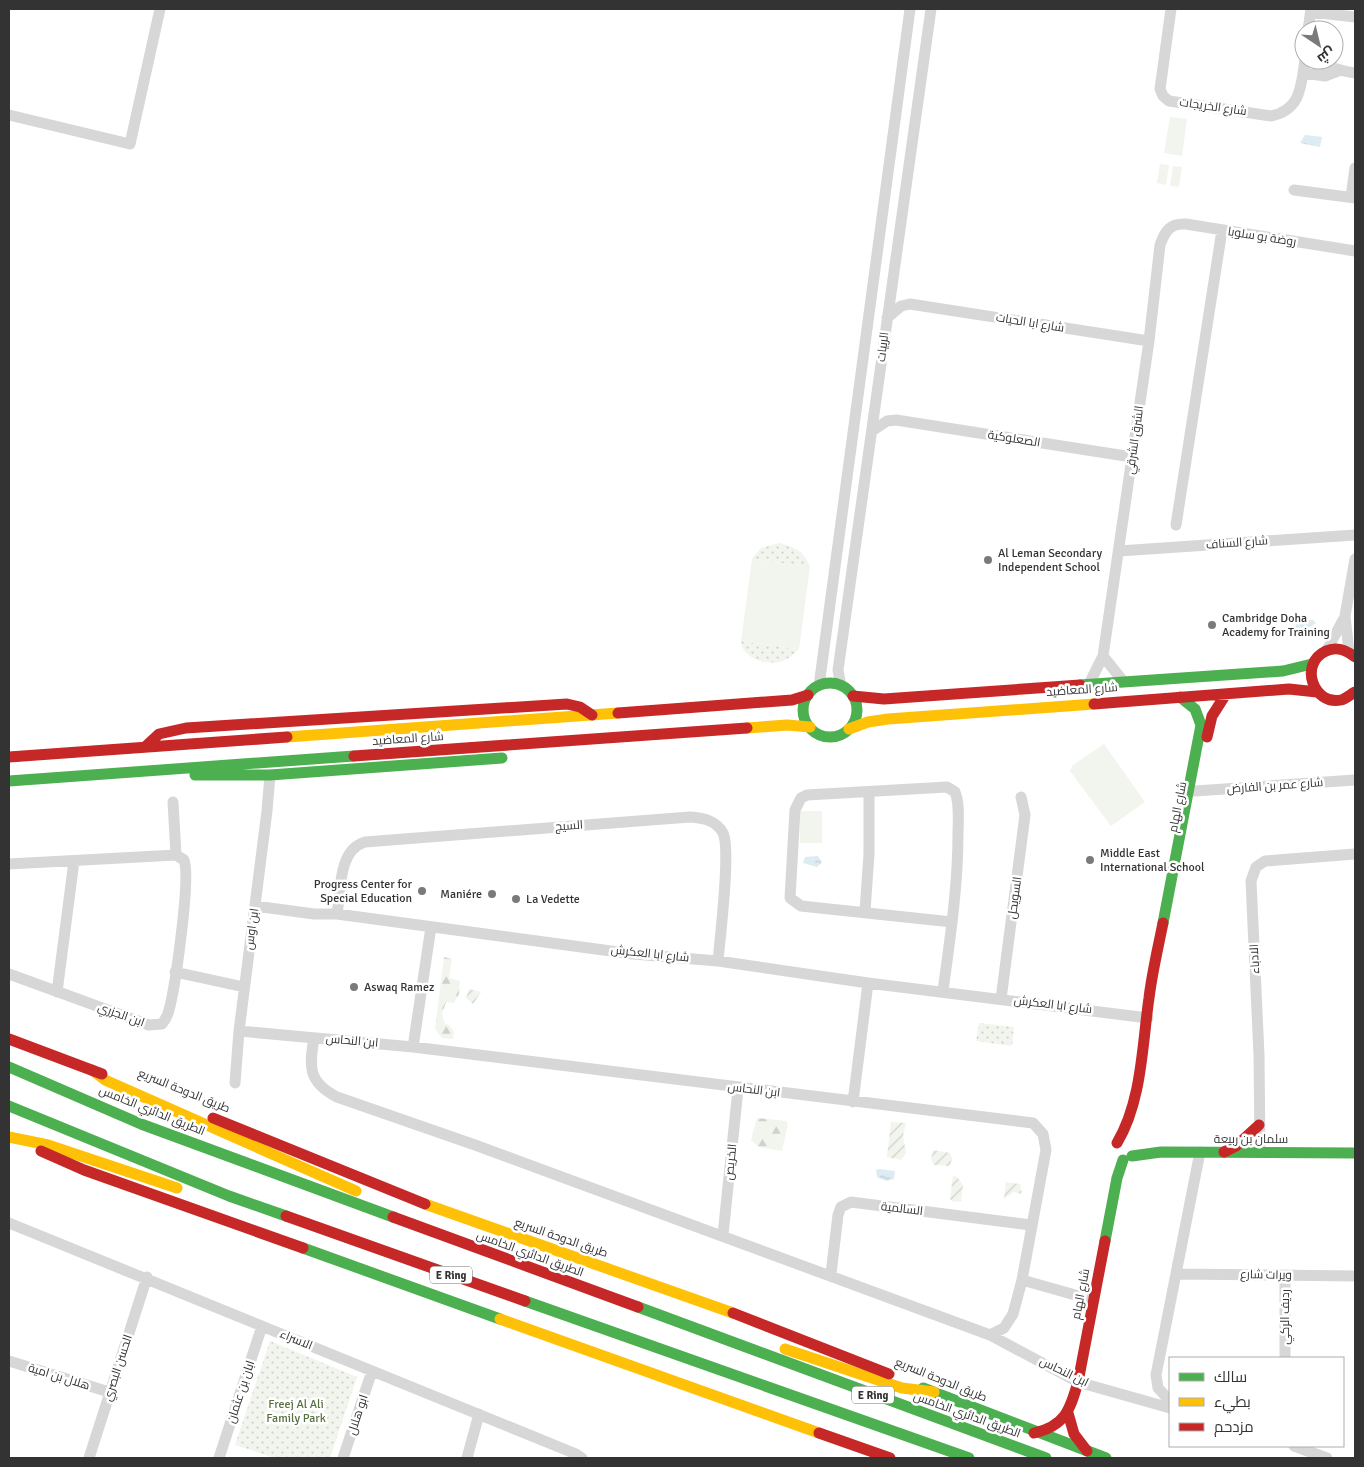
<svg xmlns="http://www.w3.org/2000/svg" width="1364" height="1467" font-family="Signika,Cairo,sans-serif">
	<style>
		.grass { fill: url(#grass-dots) }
		.forest { fill: url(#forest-firs) }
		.garden { fill: url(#garden-furrows) }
		.pitch { fill: #f1f5ed }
		.water { fill: url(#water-ripples) }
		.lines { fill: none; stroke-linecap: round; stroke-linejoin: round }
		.street { stroke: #d7d7d7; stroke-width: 11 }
		.fast { stroke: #4caf50; stroke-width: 11 }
		.slow { stroke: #ffc107; stroke-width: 11 }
		.jam { stroke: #c62828; stroke-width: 11 }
		.poi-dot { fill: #7a7a7a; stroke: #fff; stroke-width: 2 }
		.labels { text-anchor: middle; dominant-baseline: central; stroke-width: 5; stroke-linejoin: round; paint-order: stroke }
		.shield { fill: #fff; stroke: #707070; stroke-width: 1 }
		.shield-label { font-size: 11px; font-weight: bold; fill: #333 }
		.street-label { font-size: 12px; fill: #333; stroke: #fff }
		.poi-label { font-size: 12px; fill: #333; stroke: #fff; text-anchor: start }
		.park-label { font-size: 12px; fill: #56703f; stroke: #fff }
	</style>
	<defs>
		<pattern id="grass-dots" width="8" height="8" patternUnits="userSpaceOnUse" patternTransform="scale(1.25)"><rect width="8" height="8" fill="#f1f5ed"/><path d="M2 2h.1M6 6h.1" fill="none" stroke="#cfd2cc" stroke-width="1.8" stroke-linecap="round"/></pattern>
		<pattern id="forest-firs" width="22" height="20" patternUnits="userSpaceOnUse" patternTransform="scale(1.25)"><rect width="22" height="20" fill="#f1f5ed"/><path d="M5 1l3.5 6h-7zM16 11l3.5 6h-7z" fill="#cfd2cc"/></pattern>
		<pattern id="garden-furrows" width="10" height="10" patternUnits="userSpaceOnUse" patternTransform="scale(1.25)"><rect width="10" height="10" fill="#f1f5ed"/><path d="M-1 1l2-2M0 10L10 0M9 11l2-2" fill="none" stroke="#cfd2cc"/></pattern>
		<pattern id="water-ripples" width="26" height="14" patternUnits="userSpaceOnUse" patternTransform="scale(1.25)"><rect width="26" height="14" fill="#ddebf3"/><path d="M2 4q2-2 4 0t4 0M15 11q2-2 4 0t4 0" fill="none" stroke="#becad1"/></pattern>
	</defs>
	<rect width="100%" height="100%" fill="#fff"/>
	<path class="grass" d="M 779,543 C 794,547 805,551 810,567 L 752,559 L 761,548 Z
		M 741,641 L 799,649 C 794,654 790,658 783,661 C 768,666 742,659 741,641 Z
		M 979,1023 L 1014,1027 L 1012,1046 L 976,1041 Z
		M 270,1341 L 357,1377 L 330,1458 L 275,1458 L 235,1445 Z"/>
	<path class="forest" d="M 444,957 L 452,959 L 449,978 L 460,981 L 459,994 L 454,1003 L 446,1002 L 442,1014 L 445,1024 L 449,1025 L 454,1032 L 453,1039 L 442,1038 L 435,1029 Z
		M 757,1118 L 786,1121 L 788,1124 L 782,1151 L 759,1147 L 751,1140 Z"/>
	<path class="garden" d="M 469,989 L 481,992 L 473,1004 L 466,998 Z
		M 891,1122 L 906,1123 L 903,1136 L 906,1153 L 901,1160 L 887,1157 Z
		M 933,1150 L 950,1153 L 952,1158 L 950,1166 L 934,1165 L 931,1159 Z
		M 953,1176 L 957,1177 L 963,1185 L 961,1201 L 953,1202 L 950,1199 Z
		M 1006,1182 L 1020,1184 L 1022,1194 L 1014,1192 L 1004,1199 Z"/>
	<path class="pitch" d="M 1170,117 L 1187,119 L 1182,156 L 1164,153 Z
		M 1160,164 L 1169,165 L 1166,185 L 1157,183 Z
		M 1173,166 L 1182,167 L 1179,187 L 1170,186 Z
		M 752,559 L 810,567 L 799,649 L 741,641 Z
		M 1104,744 L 1145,802 L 1111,826 L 1070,771 L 1073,765 Z
		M 800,811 L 822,811 L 822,843 L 800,843 Z"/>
	<path class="water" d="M 1305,135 L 1322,137 L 1320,147 L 1300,143 Z
		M 1298,620 L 1313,620 L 1316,623 L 1298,635 L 1294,630 Z
		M 818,856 L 822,862 L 817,867 L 803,863 L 805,857 Z
		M 879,1169 L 895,1171 L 894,1179 L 886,1181 L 877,1177 L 876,1170 Z"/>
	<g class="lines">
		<path class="street" d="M 1171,9 L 1160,89 L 1163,96 L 1169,101 L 1271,116 C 1301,110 1301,86 1305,60
			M 1311,12 L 1355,17
			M 1308,30 L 1311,9
			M 1306,60 C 1324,64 1338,71 1355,73
			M 1303,73 L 1325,76 L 1338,71
			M 9,115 L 130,144 L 160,9
			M 1294,190 L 1355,198
			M 1351,197 L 1355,168
			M 887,318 L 901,306 L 910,304 L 1149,341
			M 872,431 L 887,421 L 896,420 L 1132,457
			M 1176,525 L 1222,230
			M 1119,551 L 1355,535
			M 1327,650 L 1343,620
			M 1349,652 L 1345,616 L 1355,559
			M 1103,656 L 1123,681
			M 1089,684 L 1103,656 L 1149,341 L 1160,245 C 1165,231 1170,223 1186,224 L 1355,251
			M 819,686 L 910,9
			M 841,686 L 838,670 L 931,9
			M 1195,791 L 1355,780
			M 173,802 L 176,855
			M 9,864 L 176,855 L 184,860 C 191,878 175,988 169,1010 C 168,1015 165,1020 162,1024 L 149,1025 L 9,974
			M 255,906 L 314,914 L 337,914 L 633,954 L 718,961 L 868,983 L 1148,1018
			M 865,911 L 869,854 L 869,792
			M 337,914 C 341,890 338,850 365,842 L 690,817 C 703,818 716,820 723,833 C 731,849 720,938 718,961
			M 175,972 L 244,987
			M 943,991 C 950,939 958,886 958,834 C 958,821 960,804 955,792 L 947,787 L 807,795 L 801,798 L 795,810 L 790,898 L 801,906 L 952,922
			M 57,992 L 74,861
			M 1001,999 L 1025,815 L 1021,797
			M 239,1031 L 413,1047 L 1033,1123 L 1043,1134 L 1046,1150 L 1022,1280 L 1013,1314 L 1004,1328 L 990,1335
			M 314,1038 C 309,1067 308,1082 337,1097 L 475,1145 L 990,1335 L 1078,1382 L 1170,1408
			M 413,1047 L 431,927
			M 235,1083 L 239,1031 L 267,811 L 270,775
			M 853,1102 L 868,983
			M 1260,1152 L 1259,1055 L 1251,881 L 1256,867 L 1265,861 L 1355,854
			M 9,1223 L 576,1454 L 582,1458
			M 723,1235 L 738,1089
			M 831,1274 L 838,1215 L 841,1207 L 851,1202 L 1031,1225
			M 1176,1274 L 1355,1276
			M 1285,1275 L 1285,1358
			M 1022,1280 L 1093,1300
			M 9,1361 L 109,1392
			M 1170,1401 L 1158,1388 L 1156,1375 L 1200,1152
			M 1294,1446 L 1327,1458
			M 89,1458 L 147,1277
			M 219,1458 L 262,1326
			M 343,1458 L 372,1371
			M 467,1458 L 479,1414"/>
		<path class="fast" d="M803 710a27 27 0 1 1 54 0a27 27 0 1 1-54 0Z
			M 1080,685 L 1283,671 L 1312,664
			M 195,775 L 270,775 L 502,758
			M 9,781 L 354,756
			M 1163,923 L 1201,725 L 1195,709 L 1180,697
			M 9,1067 L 141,1124 L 393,1217
			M 9,1106 L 229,1196 L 286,1216
			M 1132,1156 L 1161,1152 L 1355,1153
			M 1105,1241 L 1117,1178 L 1123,1160
			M 303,1248 L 500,1319
			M 525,1301 L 969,1458
			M 638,1307 L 1046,1458
			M 923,1388 L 1106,1458"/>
		<path class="slow" d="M 747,728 L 787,725 L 810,727
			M 849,729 L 868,722 L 888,719 L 1094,704
			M 287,737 L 618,713
			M 92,1070 L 105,1080 L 356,1191
			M 9,1137 L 48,1145 L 177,1188
			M 425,1204 L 733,1313
			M 500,1319 L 819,1433
			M 785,1349 L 902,1388 L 934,1392"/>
		<path class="jam" d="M 1355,657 C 1346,650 1337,646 1326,651 C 1298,664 1314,706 1341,700 C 1346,699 1351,694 1355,692
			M 853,696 L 884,699 L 1080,685
			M 1094,704 L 1289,689 L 1317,692
			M 618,713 L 792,700 L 808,695
			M 1207,737 L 1212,716 L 1226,694
			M 145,747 L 159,734 L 186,728 L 567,704 L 580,707 L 592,715
			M 354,756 L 747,728
			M 9,757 L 287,737
			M 9,1039 L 102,1074
			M 213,1118 L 425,1204
			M 1117,1143 C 1142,1101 1142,1046 1149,998 C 1152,973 1158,948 1163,923
			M 41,1151 L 84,1170 L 303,1248
			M 1224,1152 L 1236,1146 L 1259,1125
			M 286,1216 L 525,1301
			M 393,1217 L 638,1307
			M 733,1313 L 889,1374
			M 1068,1413 L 1074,1434 L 1087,1451
			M 819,1433 L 890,1458
			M 1034,1433 C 1065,1426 1070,1410 1078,1382 L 1105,1241"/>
	</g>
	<g class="poi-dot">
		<circle cx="988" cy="560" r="5"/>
		<circle cx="1212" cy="625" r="5"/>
		<circle cx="1090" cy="860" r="5"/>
		<circle cx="422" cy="891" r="5"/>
		<circle cx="492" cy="894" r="5"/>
		<circle cx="516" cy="899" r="5"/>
		<circle cx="354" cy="987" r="5"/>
	</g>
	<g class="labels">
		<g class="shield">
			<rect x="430" y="1266.5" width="42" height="17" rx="4"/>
			<rect x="852" y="1386.5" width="42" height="17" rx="4"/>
		</g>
		<g class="shield-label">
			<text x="451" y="1275">E Ring</text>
			<text x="873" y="1395">E Ring</text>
		</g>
		<g class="street-label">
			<text transform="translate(1213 107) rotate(8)">شارع الخريجات</text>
			<text transform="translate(1262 237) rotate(9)">روضة بو سلوبا</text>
			<text transform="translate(1030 323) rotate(9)">شارع ابا الحيات</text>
			<text transform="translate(883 347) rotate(-83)">الربيات</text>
			<text transform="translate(1014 439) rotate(9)">الصعلوكية</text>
			<text transform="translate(1135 440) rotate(-82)">الشرق الشرقي</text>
			<text transform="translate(1237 543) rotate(-4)">شارع السناف</text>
			<text transform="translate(1082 690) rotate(-4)">شارع المعاضيد</text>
			<text transform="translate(408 739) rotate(-4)">شارع المعاضيد</text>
			<text transform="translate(1275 786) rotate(-4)">شارع عمر بن الفارض</text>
			<text transform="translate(1178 807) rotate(-79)">شارع الهام</text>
			<text transform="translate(569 826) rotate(-4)">السيج</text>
			<text transform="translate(1015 898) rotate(-82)">السويحل</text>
			<text transform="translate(252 929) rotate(-82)">ابن اوس</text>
			<text transform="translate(650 954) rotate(6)">شارع ابا العكرش</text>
			<text transform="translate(1255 959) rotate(-93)">الادباء</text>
			<text transform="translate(1053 1005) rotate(7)">شارع ابا العكرش</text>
			<text transform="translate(121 1015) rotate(20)">ابن الجزري</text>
			<text transform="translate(352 1041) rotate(5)">ابن النحاس</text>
			<text transform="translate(754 1090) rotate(7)">ابن النحاس</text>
			<text transform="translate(184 1091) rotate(22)">طريق الدوحة السريع</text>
			<text transform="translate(152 1111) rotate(22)">الطريق الدائري الخامس</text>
			<text x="1251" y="1139">سلمان بن ربيعة</text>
			<text transform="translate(731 1162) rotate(-84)">الخريص</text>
			<text transform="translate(902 1209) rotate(7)">السالمية</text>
			<text transform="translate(561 1238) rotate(19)">طريق الدوحة السريع</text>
			<text transform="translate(530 1254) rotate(20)">الطريق الدائري الخامس</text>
			<text transform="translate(1266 1275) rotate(1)">ويرات شارع</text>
			<text transform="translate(1081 1294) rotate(-79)">شارع الهام</text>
			<text transform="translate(1285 1317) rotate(-90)">رديف الركي</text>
			<text transform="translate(296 1340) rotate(22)">الاسراء</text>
			<text transform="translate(118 1368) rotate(-72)">الحسن البصري</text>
			<text transform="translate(1064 1372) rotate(26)">ابن النحاس</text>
			<text transform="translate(59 1377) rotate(17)">هلال بن امية</text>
			<text transform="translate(941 1380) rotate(22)">طريق الدوحة السريع</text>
			<text transform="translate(241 1392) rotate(-72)">ابان بن عثمان</text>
			<text transform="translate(358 1415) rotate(-72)">ابو هلال</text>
			<text transform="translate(967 1415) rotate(20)">الطريق الدائري الخامس</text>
		</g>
		<g class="poi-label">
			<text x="998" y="553">Al Leman Secondary<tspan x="998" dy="14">Independent School</tspan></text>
			<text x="1222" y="618">Cambridge Doha<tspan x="1222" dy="14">Academy for Training</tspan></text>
			<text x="1100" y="853">Middle East<tspan x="1100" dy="14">International School</tspan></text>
			<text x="412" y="884" text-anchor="end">Progress Center for<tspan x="412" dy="14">Special Education</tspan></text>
			<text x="482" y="894" text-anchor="end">Maniére</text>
			<text x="526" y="899">La Vedette</text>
			<text x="364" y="987">Aswaq Ramez</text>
		</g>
		<g class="park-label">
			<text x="296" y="1404">Freej Al Ali<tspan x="296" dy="14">Family Park</tspan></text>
		</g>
	</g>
	<rect width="1364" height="1467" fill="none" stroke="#333333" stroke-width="20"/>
	<rect x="1169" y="1357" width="175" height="90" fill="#ffffff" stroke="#adadad"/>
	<rect x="1179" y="1373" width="25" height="8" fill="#4caf50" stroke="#adadad"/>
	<text x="1214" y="1382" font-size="15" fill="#333333">سالك</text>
	<rect x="1179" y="1398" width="25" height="8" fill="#ffc107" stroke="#adadad"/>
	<text x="1214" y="1407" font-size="15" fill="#333333">بطيء</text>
	<rect x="1179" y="1423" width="25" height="8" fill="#c62828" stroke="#adadad"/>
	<text x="1214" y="1432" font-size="15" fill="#333333">مزدحم</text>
	<g transform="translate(1319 45) rotate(145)"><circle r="24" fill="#ffffff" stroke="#adadad"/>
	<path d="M0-4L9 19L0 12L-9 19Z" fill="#7a7a7a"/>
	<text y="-8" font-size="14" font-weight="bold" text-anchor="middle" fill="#333333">ش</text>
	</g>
</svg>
